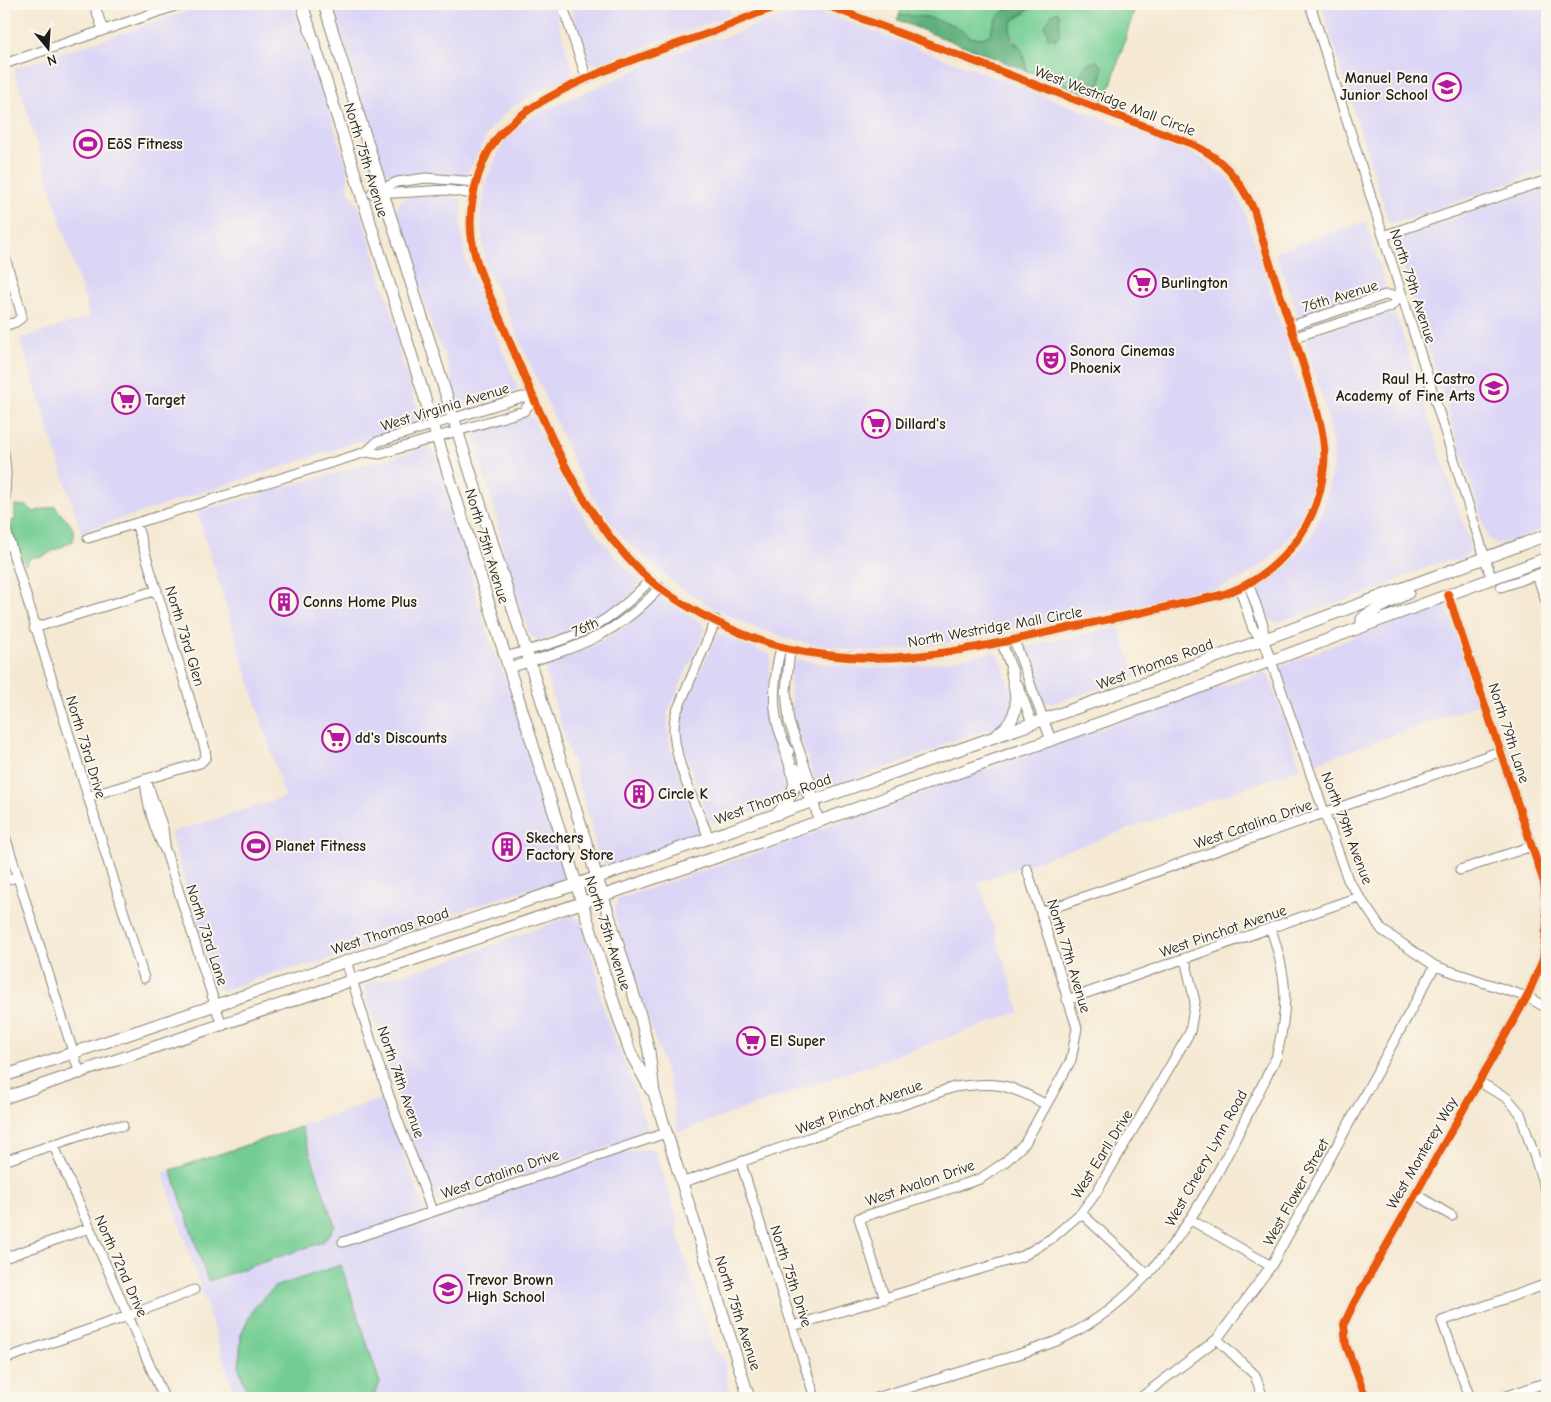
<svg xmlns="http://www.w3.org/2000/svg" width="1551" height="1402" font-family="'Comic Neue',sans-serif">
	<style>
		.built { fill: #dcd6f6 }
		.green { fill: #73cd93; stroke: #487458 }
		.forest { fill: #5eb07d; stroke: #3d664c }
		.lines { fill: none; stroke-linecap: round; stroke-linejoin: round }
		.minor-casing { stroke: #888278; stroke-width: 11 }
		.major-casing { stroke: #888278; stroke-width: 13 }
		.minor { stroke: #fff; stroke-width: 9 }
		.major { stroke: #fff; stroke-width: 11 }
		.cycleway-casing { stroke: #fbf7ec; stroke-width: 11 }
		.cycleway { stroke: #e8590c; stroke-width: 8 }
		.labels { text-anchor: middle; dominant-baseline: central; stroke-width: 4; stroke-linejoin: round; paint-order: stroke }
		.poi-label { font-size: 15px; font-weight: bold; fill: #1c1c1c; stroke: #fbf7ec; text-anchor: start }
		.street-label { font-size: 15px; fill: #1c1c1c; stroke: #fbf7ec }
	</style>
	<rect width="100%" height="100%" fill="#fbf7ec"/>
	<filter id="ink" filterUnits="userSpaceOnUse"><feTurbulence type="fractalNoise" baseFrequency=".02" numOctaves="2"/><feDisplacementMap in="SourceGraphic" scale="10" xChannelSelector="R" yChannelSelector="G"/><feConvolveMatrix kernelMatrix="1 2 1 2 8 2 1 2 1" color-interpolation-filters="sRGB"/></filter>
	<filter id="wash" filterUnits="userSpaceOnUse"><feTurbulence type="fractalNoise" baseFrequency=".0096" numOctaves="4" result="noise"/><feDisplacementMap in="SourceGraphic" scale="20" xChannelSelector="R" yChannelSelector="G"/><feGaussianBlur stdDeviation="1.12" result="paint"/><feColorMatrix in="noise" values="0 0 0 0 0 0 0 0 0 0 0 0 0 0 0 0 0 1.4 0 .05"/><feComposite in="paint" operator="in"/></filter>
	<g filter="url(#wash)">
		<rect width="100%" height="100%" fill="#f5e9d3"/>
		<path class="built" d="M 209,4 L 294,4 L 297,21 L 305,45 L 312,56 L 348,171 L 348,189 L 360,209 L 395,322 L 401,359 L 417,407 L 416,418 L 411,425 L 81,532 L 20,339 L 90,317 L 14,69 Z
			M 332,4 L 553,4 L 573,73 L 567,79 L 534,94 L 509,109 L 489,131 L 467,175 L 430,173 L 392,176 L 384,170 Z
			M 570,4 L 727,4 L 731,15 L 594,65 L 587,60 Z
			M 1321,4 L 1547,4 L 1547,170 L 1397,223 L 1391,223 L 1388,219 Z
			M 809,12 L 833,16 L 1167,143 L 1206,160 L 1230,181 L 1244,209 L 1302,392 L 1313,427 L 1315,447 L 1312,482 L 1305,506 L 1297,524 L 1283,544 L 1264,564 L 1235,582 L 1203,593 L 953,642 L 883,652 L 845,649 L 796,641 L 748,625 L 709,606 L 677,585 L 624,539 L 592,496 L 576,467 L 485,262 L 480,218 L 486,180 L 505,140 L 520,125 L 544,110 L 675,53 L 713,39 L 721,39 L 769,20 Z
			M 1547,185 L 1547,528 L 1504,543 L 1496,544 L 1488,538 L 1396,245 L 1400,238 Z
			M 432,194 L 455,197 L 462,201 L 461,230 L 466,261 L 518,388 L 513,393 L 469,407 L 463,406 L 456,400 L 449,368 L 443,350 L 435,336 L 397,211 L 399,203 L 406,197 Z
			M 1366,221 L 1385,283 L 1384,288 L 1380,292 L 1303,317 L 1298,315 L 1275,252 Z
			M 1387,312 L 1396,317 L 1398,322 L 1469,542 L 1469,552 L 1462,559 L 1435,564 L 1406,575 L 1385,587 L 1275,623 L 1267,617 L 1258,590 L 1287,567 L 1311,536 L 1325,503 L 1333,466 L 1333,451 L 1328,418 L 1306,342 L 1311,336 Z
			M 528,415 L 533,419 L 558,473 L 584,517 L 612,553 L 641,582 L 632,594 L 596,620 L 572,631 L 541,640 L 535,639 L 528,631 L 505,558 L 495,511 L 474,439 L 479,431 Z
			M 428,447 L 436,454 L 467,555 L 476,595 L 493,651 L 507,681 L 565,869 L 565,876 L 558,883 L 525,890 L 434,920 L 409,933 L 323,962 L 274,973 L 222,991 L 216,986 L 170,833 L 285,797 L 197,512 Z
			M 658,597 L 701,623 L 705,630 L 668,712 L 668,730 L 671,750 L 698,830 L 696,835 L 617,863 L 606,864 L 599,859 L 596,851 L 593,832 L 545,671 L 550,661 L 596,644 L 630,624 Z
			M 1445,602 L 1479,704 L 1313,764 L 1280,672 L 1281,666 Z
			M 1119,627 L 1136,677 L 1054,703 L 1044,702 L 1040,698 L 1023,651 L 1025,647 Z
			M 720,634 L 771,655 L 768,692 L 775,733 L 791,780 L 790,788 L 781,803 L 771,808 L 716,823 L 708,819 L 679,731 L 682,713 L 695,681 L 717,636 Z
			M 993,652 L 1000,657 L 1013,697 L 1013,707 L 1002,726 L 948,742 L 935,750 L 831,787 L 821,787 L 815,780 L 793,717 L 790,679 L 793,664 L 796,661 L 799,660 L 857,668 L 899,668 L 937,663 Z
			M 1264,672 L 1269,677 L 1301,768 L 979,882 L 1020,1012 L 678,1132 L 671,1088 L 614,913 L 618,899 L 810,835 L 836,822 L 898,804 L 942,784 Z
			M 572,916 L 582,923 L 598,976 L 601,1001 L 615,1042 L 627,1067 L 648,1130 L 642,1136 L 443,1202 L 437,1201 L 404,1120 L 364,987 L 369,983 L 434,966 Z
			M 383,1098 L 427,1218 L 611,1156 L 645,1149 L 654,1150 L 679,1221 L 676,1229 L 715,1350 L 722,1357 L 725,1365 L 730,1398 L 236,1398 L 163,1173 Z"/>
		<path class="green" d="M 903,4 L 1136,4 L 1106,101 L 1097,97 L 1102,75 L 1076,78 L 1070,87 L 1027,71 C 1025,64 1024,55 1021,50 C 1013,36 1007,38 1013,20 L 1026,13 L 996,18 L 990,35 L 983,38 L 972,38 L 953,25 L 899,15 Z
			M 15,505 L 27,506 L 34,512 L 55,506 C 62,519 78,524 73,541 L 41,557 L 32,557 L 25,565 L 23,560 L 19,561 L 10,522 L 15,520 Z
			M 301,1127 L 335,1226 L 323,1242 L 208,1281 L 171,1170 Z
			M 341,1265 L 380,1383 L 373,1397 L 249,1398 L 239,1368 L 241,1334 L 254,1308 L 274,1287 Z"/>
		<path class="forest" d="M 1022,4 L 1030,5 L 1030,8 L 1013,20 L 1010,29 L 1011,39 L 1022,50 L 1027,71 L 897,20 L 899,15 L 927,17 L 953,25 L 972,38 L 983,38 L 990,35 C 997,13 1001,11 1022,4 Z
			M 1056,12 L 1059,13 L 1060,33 L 1056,39 L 1048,38 L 1045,25 L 1052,14 Z
			M 1097,61 L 1102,66 L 1102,75 L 1097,97 L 1070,87 L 1088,64 Z"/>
	</g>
	<g filter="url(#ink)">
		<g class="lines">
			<defs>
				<path id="minor" d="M 94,4 L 103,30
					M 562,4 L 587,79
					M 792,4 C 765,8 738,22 712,32 C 653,53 527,90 493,144 C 477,168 469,203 471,232 C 474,268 493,300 506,333 C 542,417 575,508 642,573 C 677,606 740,637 786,648 C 872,669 956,653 1040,634 C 1100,621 1161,609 1221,595 C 1278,577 1319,527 1324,466 C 1327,435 1314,403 1306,374 C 1289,319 1269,265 1254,210 C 1239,179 1224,159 1192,144 L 823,4
					M 1310,4 L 1491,577
					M 4,64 L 181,4
					M 383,190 L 395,193 L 447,190 L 474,194
					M 372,193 L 397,182 L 426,178 L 477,182
					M 1383,236 L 1547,180
					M 4,254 L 21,312 L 21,318 L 16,322 L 4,326
					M 1291,326 L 1385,295 L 1402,296
					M 1295,337 L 1390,307 L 1402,296
					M 4,452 L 6,472 L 4,518
					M 366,452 L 380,454 L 524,411 L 534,398
					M 4,524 L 144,978
					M 88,538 L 366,452 L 377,442 L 522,397 L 534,398
					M 1537,575 L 1547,604
					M 1249,585 L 1263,625 L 1264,641 L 1348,880 L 1382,930 L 1435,966 L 1527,997 L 1547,1008
					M 1501,587 L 1547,571
					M 1240,589 L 1253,629 L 1264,641
					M 34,628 L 157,590
					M 1014,640 L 1051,740
					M 1002,643 L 1013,673
					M 781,647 C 773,680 769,721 789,751
					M 790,649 L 786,690 L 789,722 L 812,786 L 813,801 L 819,821
					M 505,657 C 570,638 603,632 650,580
					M 509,668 C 571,649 615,638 660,587
					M 1018,685 L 1032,723
					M 796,768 L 804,789 L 812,801
					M 145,779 C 147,806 154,829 166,852 L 222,1026
					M 147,783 L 163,828 L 165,844
					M 87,797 L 200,763 L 206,757 L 205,749 L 136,523
					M 4,833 L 80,1074
					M 709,838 C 696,806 666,746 676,713 L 716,620
					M 1460,870 L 1532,846
					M 4,880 L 17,877
					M 1041,912 L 1501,751
					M 346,961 C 364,1017 380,1074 401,1129 C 412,1157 423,1183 432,1212
					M 1067,1000 L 1358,897
					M 1479,1082 L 1507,1098 L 1520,1113 L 1547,1194
					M 53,1144 L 164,1398
					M 4,1161 L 110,1126 L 123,1126
					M 741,1163 L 815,1398
					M 681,1183 L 954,1087 C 998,1081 1007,1084 1045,1104
					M 1415,1194 L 1452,1216
					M 1081,1213 L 1148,1275
					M 1191,1220 L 1271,1266
					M 343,1242 L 666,1133
					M 4,1258 L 89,1228
					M 885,1299 L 859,1218 L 980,1179 L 1005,1162 L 1025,1143 L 1071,1060 L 1077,1028 L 1027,869
					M 793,1326 L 1023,1256 L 1052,1238 L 1081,1213 L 1096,1193 L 1190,1032 L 1195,1002 L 1185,959
					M 1217,1339 L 1255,1375 L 1263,1398
					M 4,1359 L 128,1316 L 194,1290
					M 876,1398 C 915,1386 954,1374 993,1362 C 1015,1355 1039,1349 1061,1339 C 1175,1286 1222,1162 1276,1058 C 1289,1006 1288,980 1271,929
					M 1140,1398 L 1217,1339 L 1271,1266 L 1435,966
					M 1366,1398 L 1346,1345 L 1344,1324 L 1354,1303 L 1527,997 L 1543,959 L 1547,921 L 1544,883 L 1448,594
					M 1470,1398 L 1442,1321 L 1547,1284
					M 1502,1398 L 1547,1382"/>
				<path id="major" d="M 302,4 L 604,973 L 630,1052 L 651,1090
					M 324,4 L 640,1015 L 649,1051 L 654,1093 L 749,1398
					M 1362,627 L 1362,619 L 1366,615 L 1408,593
					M 999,733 C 1023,716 1016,693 1011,669
					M 779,812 C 804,782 793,780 785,746
					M 4,1076 L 610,873 L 1113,695 L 1547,535
					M 4,1098 L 720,856 L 1171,698 L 1547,558"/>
			</defs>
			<use href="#minor" class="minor-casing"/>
			<use href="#major" class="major-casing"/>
			<use href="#minor" class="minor"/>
			<use href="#major" class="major"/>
			<defs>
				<path id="cycleway" d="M 792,4 C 765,8 738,22 712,32 C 653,53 527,90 493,144 C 477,168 469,203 471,232 C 474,268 493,300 506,333 C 542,417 575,508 642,573 C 677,606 740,637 786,648 C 872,669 956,653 1040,634 C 1100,621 1161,609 1221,595 C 1278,577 1319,527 1324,466 C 1327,435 1314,403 1306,374 C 1289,319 1269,265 1254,210 C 1239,179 1224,159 1192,144 L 823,4
					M 1366,1398 L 1346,1345 L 1344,1324 L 1354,1303 L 1527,997 L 1543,959 L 1547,921 L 1544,883 L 1448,594"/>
			</defs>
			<use href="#cycleway" class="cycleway-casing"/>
			<use href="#cycleway" class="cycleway"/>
		</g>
	</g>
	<defs>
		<symbol id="school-ring" viewBox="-11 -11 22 22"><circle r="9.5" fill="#fbf7ec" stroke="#b5179e" stroke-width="1.5"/><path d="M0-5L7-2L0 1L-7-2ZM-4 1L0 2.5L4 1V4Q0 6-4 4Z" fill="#b5179e"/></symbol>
		<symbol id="stadium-ring" viewBox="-11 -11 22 22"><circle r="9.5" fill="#fbf7ec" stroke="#b5179e" stroke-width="1.5"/><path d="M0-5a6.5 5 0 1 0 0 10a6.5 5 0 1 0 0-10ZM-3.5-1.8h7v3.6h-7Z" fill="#b5179e"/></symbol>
		<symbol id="supermarket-ring" viewBox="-11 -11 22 22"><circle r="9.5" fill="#fbf7ec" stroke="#b5179e" stroke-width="1.5"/><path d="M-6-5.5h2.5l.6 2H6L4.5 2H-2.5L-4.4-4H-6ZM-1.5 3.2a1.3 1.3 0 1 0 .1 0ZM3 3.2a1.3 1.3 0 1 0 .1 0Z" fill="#b5179e"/></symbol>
		<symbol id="theatre-ring" viewBox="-11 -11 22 22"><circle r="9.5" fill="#fbf7ec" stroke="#b5179e" stroke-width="1.5"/><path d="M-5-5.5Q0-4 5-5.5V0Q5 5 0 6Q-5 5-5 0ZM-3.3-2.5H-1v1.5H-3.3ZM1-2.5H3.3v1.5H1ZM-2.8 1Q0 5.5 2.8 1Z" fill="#b5179e"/></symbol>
		<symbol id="building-ring" viewBox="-11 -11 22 22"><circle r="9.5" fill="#fbf7ec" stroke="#b5179e" stroke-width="1.5"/><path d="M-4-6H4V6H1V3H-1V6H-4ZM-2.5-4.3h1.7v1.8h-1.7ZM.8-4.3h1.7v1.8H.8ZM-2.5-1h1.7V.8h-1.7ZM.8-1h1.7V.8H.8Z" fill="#b5179e"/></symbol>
	</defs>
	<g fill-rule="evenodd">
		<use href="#school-ring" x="1431" y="71" width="32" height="32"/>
		<use href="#stadium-ring" x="72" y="128" width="32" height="32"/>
		<use href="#supermarket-ring" x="1126" y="267" width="32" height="32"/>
		<use href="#theatre-ring" x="1035" y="344" width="32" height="32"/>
		<use href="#school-ring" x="1478" y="372" width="32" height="32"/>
		<use href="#supermarket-ring" x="110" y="384" width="32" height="32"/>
		<use href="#supermarket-ring" x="860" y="408" width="32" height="32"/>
		<use href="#building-ring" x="268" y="586" width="32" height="32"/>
		<use href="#supermarket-ring" x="320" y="722" width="32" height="32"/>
		<use href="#building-ring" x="623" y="778" width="32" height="32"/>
		<use href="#stadium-ring" x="240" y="830" width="32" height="32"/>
		<use href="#building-ring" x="491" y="831" width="32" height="32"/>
		<use href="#supermarket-ring" x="735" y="1025" width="32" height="32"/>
		<use href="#school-ring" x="432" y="1273" width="32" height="32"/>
	</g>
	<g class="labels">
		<g class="poi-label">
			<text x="1428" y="78" text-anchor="end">Manuel Pena<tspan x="1428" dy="17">Junior School</tspan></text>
			<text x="107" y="144">EōS Fitness</text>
			<text x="1161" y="283">Burlington</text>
			<text x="1070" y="351">Sonora Cinemas<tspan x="1070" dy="17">Phoenix</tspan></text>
			<text x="1475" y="379" text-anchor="end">Raul H. Castro<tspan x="1475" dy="17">Academy of Fine Arts</tspan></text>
			<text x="145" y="400">Target</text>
			<text x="895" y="424">Dillard's</text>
			<text x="303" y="602">Conns Home Plus</text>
			<text x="355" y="738">dd's Discounts</text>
			<text x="658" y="794">Circle K</text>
			<text x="526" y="838">Skechers<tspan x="526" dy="17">Factory Store</tspan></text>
			<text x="275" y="846">Planet Fitness</text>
			<text x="770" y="1041">El Super</text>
			<text x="467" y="1280">Trevor Brown<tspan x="467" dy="17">High School</tspan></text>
		</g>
		<g class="street-label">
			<text transform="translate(1115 101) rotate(21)">West Westridge Mall Circle</text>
			<text transform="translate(366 160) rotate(73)">North 75th Avenue</text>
			<text transform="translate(1413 286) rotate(72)">North 79th Avenue</text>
			<text transform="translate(1340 296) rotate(-17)">76th Avenue</text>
			<text transform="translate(445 407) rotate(-17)">West Virginia Avenue</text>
			<text transform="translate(487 546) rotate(73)">North 75th Avenue</text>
			<text transform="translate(585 627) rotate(-24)">76th</text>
			<text transform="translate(995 627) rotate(-10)">North Westridge Mall Circle</text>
			<text transform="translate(185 636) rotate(73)">North 73rd Glen</text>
			<text transform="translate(1155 664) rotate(-20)">West Thomas Road</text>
			<text transform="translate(1509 733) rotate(72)">North 79th Lane</text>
			<text transform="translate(86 747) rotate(73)">North 73rd Drive</text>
			<text transform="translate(773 799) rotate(-20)">West Thomas Road</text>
			<text transform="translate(1253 824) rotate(-19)">West Catalina Drive</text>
			<text transform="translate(1347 828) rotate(69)">North 79th Avenue</text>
			<text transform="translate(390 931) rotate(-18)">West Thomas Road</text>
			<text transform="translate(1223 931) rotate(-19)">West Pinchot Avenue</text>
			<text transform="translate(608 933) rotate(72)">North 75th Avenue</text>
			<text transform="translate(207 935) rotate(72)">North 73rd Lane</text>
			<text transform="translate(1069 956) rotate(73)">North 77th Avenue</text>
			<text transform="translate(401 1082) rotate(71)">North 74th Avenue</text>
			<text transform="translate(859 1107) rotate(-20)">West Pinchot Avenue</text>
			<text transform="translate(1422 1153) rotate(-60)">West Monterey Way</text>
			<text transform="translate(1102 1154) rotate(-58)">West Earll Drive</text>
			<text transform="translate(1206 1158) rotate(-61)">West Cheery Lynn Road</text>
			<text transform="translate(500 1174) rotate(-19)">West Catalina Drive</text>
			<text transform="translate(920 1183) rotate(-19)">West Avalon Drive</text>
			<text transform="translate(1296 1192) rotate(-61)">West Flower Street</text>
			<text transform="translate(121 1266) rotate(66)">North 72nd Drive</text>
			<text transform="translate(791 1276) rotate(72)">North 75th Drive</text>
			<text transform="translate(738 1313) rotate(72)">North 75th Avenue</text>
		</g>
	</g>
	<rect width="1551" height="1402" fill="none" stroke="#fbf7ec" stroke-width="20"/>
	<g transform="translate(48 48) rotate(162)" stroke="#fbf7ec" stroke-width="4" paint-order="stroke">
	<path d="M0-4L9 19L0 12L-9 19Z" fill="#1c1c1c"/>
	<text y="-8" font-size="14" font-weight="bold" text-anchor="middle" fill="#1c1c1c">N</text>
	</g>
</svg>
